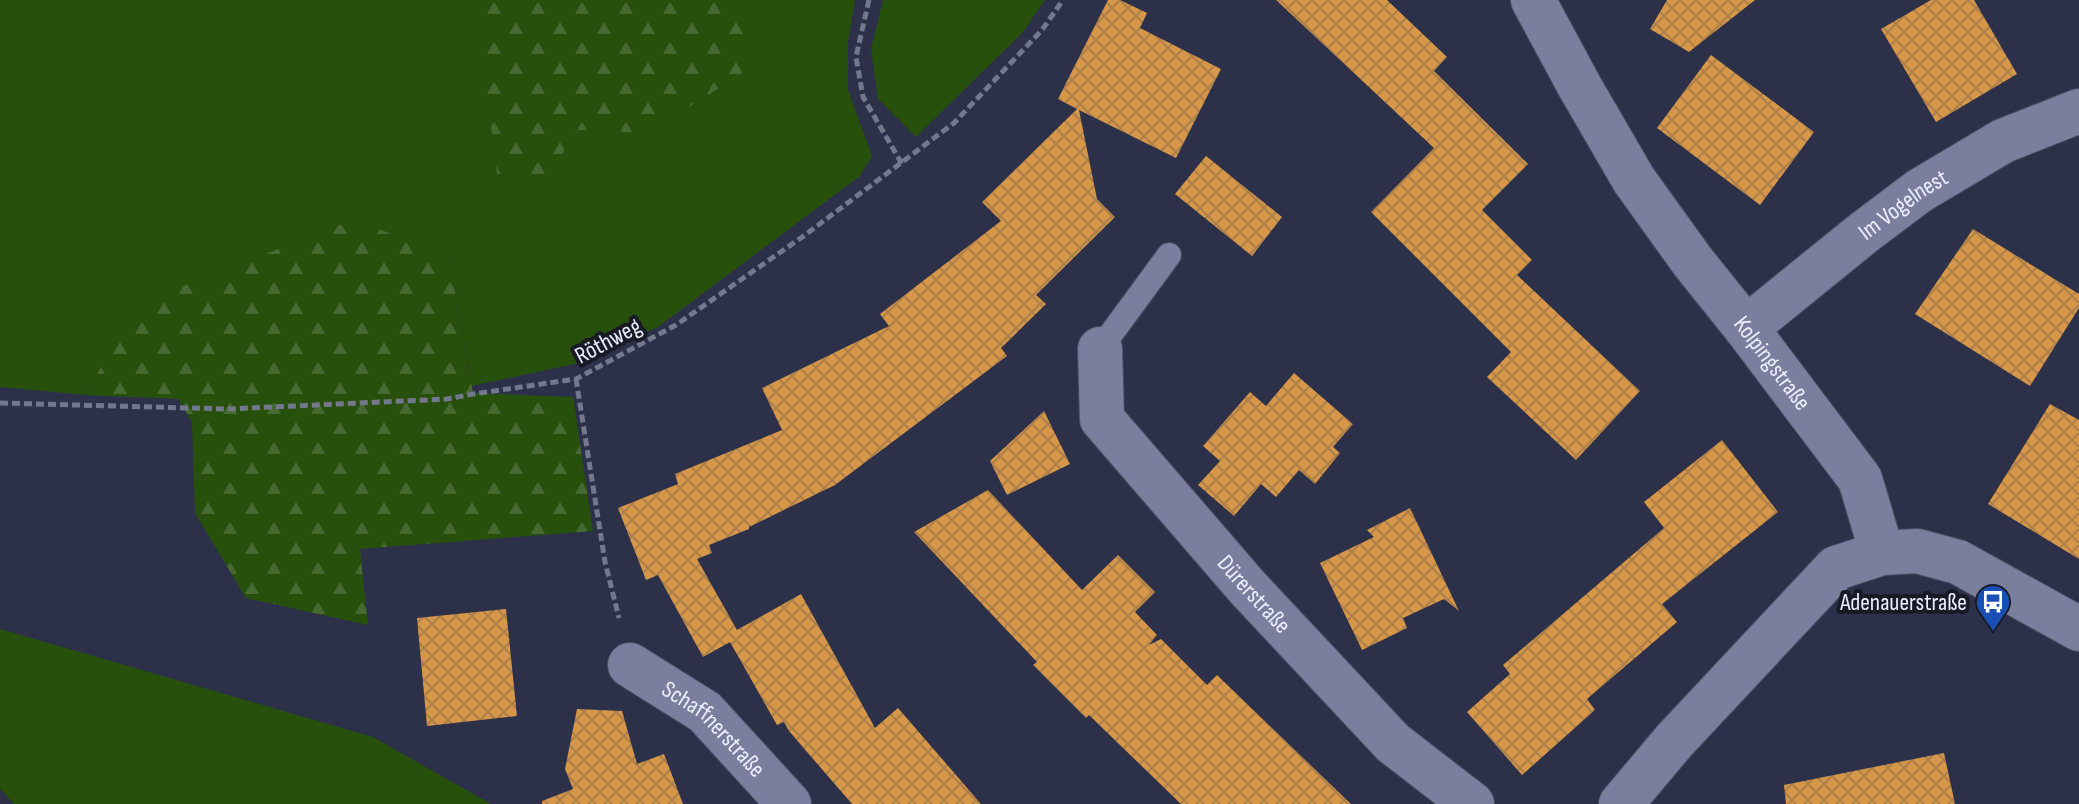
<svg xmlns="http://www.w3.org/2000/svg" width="2079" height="804" font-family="'Sofia Sans Condensed',sans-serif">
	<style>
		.grass { fill: #27500d }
		.forest { fill: url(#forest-firs) }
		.building { fill: url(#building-cross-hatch) }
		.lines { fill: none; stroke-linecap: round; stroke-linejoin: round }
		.lane-casing { stroke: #4c5065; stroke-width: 26 }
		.street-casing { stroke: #4c5065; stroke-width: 46 }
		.path { stroke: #73788d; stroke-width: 5; stroke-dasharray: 8 4; stroke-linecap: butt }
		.lane { stroke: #797f9c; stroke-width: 24 }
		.street { stroke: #797f9c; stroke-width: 44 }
		.labels { text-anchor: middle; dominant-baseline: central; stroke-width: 8; stroke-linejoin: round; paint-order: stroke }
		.street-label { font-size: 24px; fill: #eaeefe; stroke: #181a25 }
		.poi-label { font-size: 24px; fill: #eaeefe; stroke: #181a25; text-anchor: end }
	</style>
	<defs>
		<pattern id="forest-firs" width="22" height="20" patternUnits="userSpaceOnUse" patternTransform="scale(2)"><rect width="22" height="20" fill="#27500d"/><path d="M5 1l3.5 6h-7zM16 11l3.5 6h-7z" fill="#466a31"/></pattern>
		<pattern id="building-cross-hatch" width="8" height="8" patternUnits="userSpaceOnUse" patternTransform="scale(2)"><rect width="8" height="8" fill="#d79749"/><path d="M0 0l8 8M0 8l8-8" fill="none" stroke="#ac7f4a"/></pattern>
	</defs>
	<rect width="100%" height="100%" fill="#2c3149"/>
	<path class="grass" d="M 0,0 L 855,0 L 848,41 L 848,90 L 872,156 L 860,176 L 658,327 L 579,363 L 472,386 L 449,258 L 131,307 L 87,395 L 0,387 Z
		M 883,0 L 1045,0 L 1023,32 L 916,137 L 878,99 L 871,49 Z
		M 0,629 L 373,737 L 491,804 L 14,804 L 0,789 Z"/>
	<path class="forest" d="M 476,0 L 739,0 L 752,67 L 648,133 L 578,130 L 544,182 L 497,174 Z
		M 355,219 L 449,258 L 473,393 L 573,397 L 593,531 L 360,549 L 368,625 L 246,598 L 195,513 L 192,422 L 178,399 L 87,395 L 130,307 Z"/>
	<path class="building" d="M 1108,0 L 1120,0 L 1147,13 L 1140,28 L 1221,69 L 1176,158 L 1079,110 L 1097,199 L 1115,217 L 1036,295 L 1046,304 L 1001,348 L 1007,356 L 835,485 L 749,527 L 749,529 L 709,545 L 712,553 L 697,559 L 737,630 L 801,594 L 875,728 L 898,708 L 981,804 L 852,804 L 789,731 L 784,722 L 777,725 L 730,642 L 703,657 L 658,575 L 646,580 L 618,508 L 678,484 L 675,474 L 782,430 L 762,388 L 889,326 L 880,314 L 1001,221 L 982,202 L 1077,109 L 1058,99 Z
		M 1276,0 L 1387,0 L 1447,57 L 1434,71 L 1528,164 L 1482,210 L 1532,260 L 1517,275 L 1640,391 L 1576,460 L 1487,377 L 1511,352 L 1371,212 L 1434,148 Z
		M 1667,0 L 1755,0 L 1689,52 L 1650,29 Z
		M 1931,0 L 1974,0 L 2017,74 L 1936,122 L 1881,29 Z
		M 1711,55 L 1814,132 L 1760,205 L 1657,128 Z
		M 1206,156 L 1282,217 L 1252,256 L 1175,194 Z
		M 1973,229 L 2079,294 L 2079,308 L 2030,386 L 1915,314 Z
		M 1294,373 L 1353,424 L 1333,447 L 1340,453 L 1315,484 L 1299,470 L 1276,497 L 1261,484 L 1234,516 L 1198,485 L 1220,461 L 1203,446 L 1250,392 L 1266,406 Z
		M 2050,404 L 2079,420 L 2079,559 L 1988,504 Z
		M 1044,411 L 1070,464 L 1007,495 L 990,461 Z
		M 1722,440 L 1778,512 L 1662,604 L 1677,622 L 1587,699 L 1595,710 L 1522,775 L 1467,712 L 1510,674 L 1503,665 L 1664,528 L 1644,502 Z
		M 988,490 L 1082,590 L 1118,555 L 1155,592 L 1135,612 L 1157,635 L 1149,645 L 1161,639 L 1207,685 L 1217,675 L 1351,804 L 1181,804 L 1089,715 L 1086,718 L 1033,665 L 1037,662 L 914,532 Z
		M 1410,508 L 1459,611 L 1444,599 L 1403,618 L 1407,628 L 1362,650 L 1320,563 L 1374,537 L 1367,530 Z
		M 506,609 L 517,716 L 427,726 L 417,618 Z
		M 577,709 L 622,711 L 637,764 L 664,754 L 683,804 L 542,804 L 542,801 L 573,789 L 565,769 Z
		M 1944,753 L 1955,804 L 1786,804 L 1784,785 Z"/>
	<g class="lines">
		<defs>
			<path id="lane" d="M 1100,349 L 1169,255"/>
			<g id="street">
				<path id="s1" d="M 1533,0 L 1580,87 L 1634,180 L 1693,262 L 1746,328 L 1860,479 L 1882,553"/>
				<path id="s2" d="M 1746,328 L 1862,234 L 1919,191 L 2003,141 L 2079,111"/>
				<path id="s3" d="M 1100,349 L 1102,419 L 1247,587 L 1393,743 L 1472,804"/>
				<path id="s4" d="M 630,665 L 705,712 L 789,804"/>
				<path d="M 1621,804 L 1674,741 L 1836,568 L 1882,553 L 1917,551 L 1958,562 L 2079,629"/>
			</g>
		</defs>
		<use href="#lane" class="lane-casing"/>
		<use href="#street" class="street-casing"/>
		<path class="path" d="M 869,0 L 856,57 L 863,97 L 902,164
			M 576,379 L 605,562 L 619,618
			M 0,403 L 228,409 L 447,399 L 473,394 L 576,379 L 676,325 L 805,235 L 954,123 L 1042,30 L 1063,0"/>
		<use href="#lane" class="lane"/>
		<use href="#street" class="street"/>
	</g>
	<defs>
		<symbol id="bus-pin" viewBox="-11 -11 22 30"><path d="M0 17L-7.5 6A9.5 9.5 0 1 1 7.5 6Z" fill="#1a4fb4" stroke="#181a25"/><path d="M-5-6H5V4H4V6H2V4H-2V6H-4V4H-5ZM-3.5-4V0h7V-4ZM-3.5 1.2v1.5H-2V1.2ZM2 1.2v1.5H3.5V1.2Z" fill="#fff"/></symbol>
	</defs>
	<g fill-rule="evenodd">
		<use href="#bus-pin" x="1973" y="582" width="40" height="54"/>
	</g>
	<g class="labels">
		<g class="street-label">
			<text stroke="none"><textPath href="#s2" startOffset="200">Im Vogelnest</textPath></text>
			<text transform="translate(608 341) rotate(-28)">Röthweg</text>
			<text stroke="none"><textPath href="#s1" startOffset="436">Kolpingstraße</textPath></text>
			<text stroke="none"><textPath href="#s3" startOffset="302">Dürerstraße</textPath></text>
			<text stroke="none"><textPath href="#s4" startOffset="106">Schaffnerstraße</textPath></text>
		</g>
		<g class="poi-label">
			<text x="1967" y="602">Adenauerstraße</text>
		</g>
	</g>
</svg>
